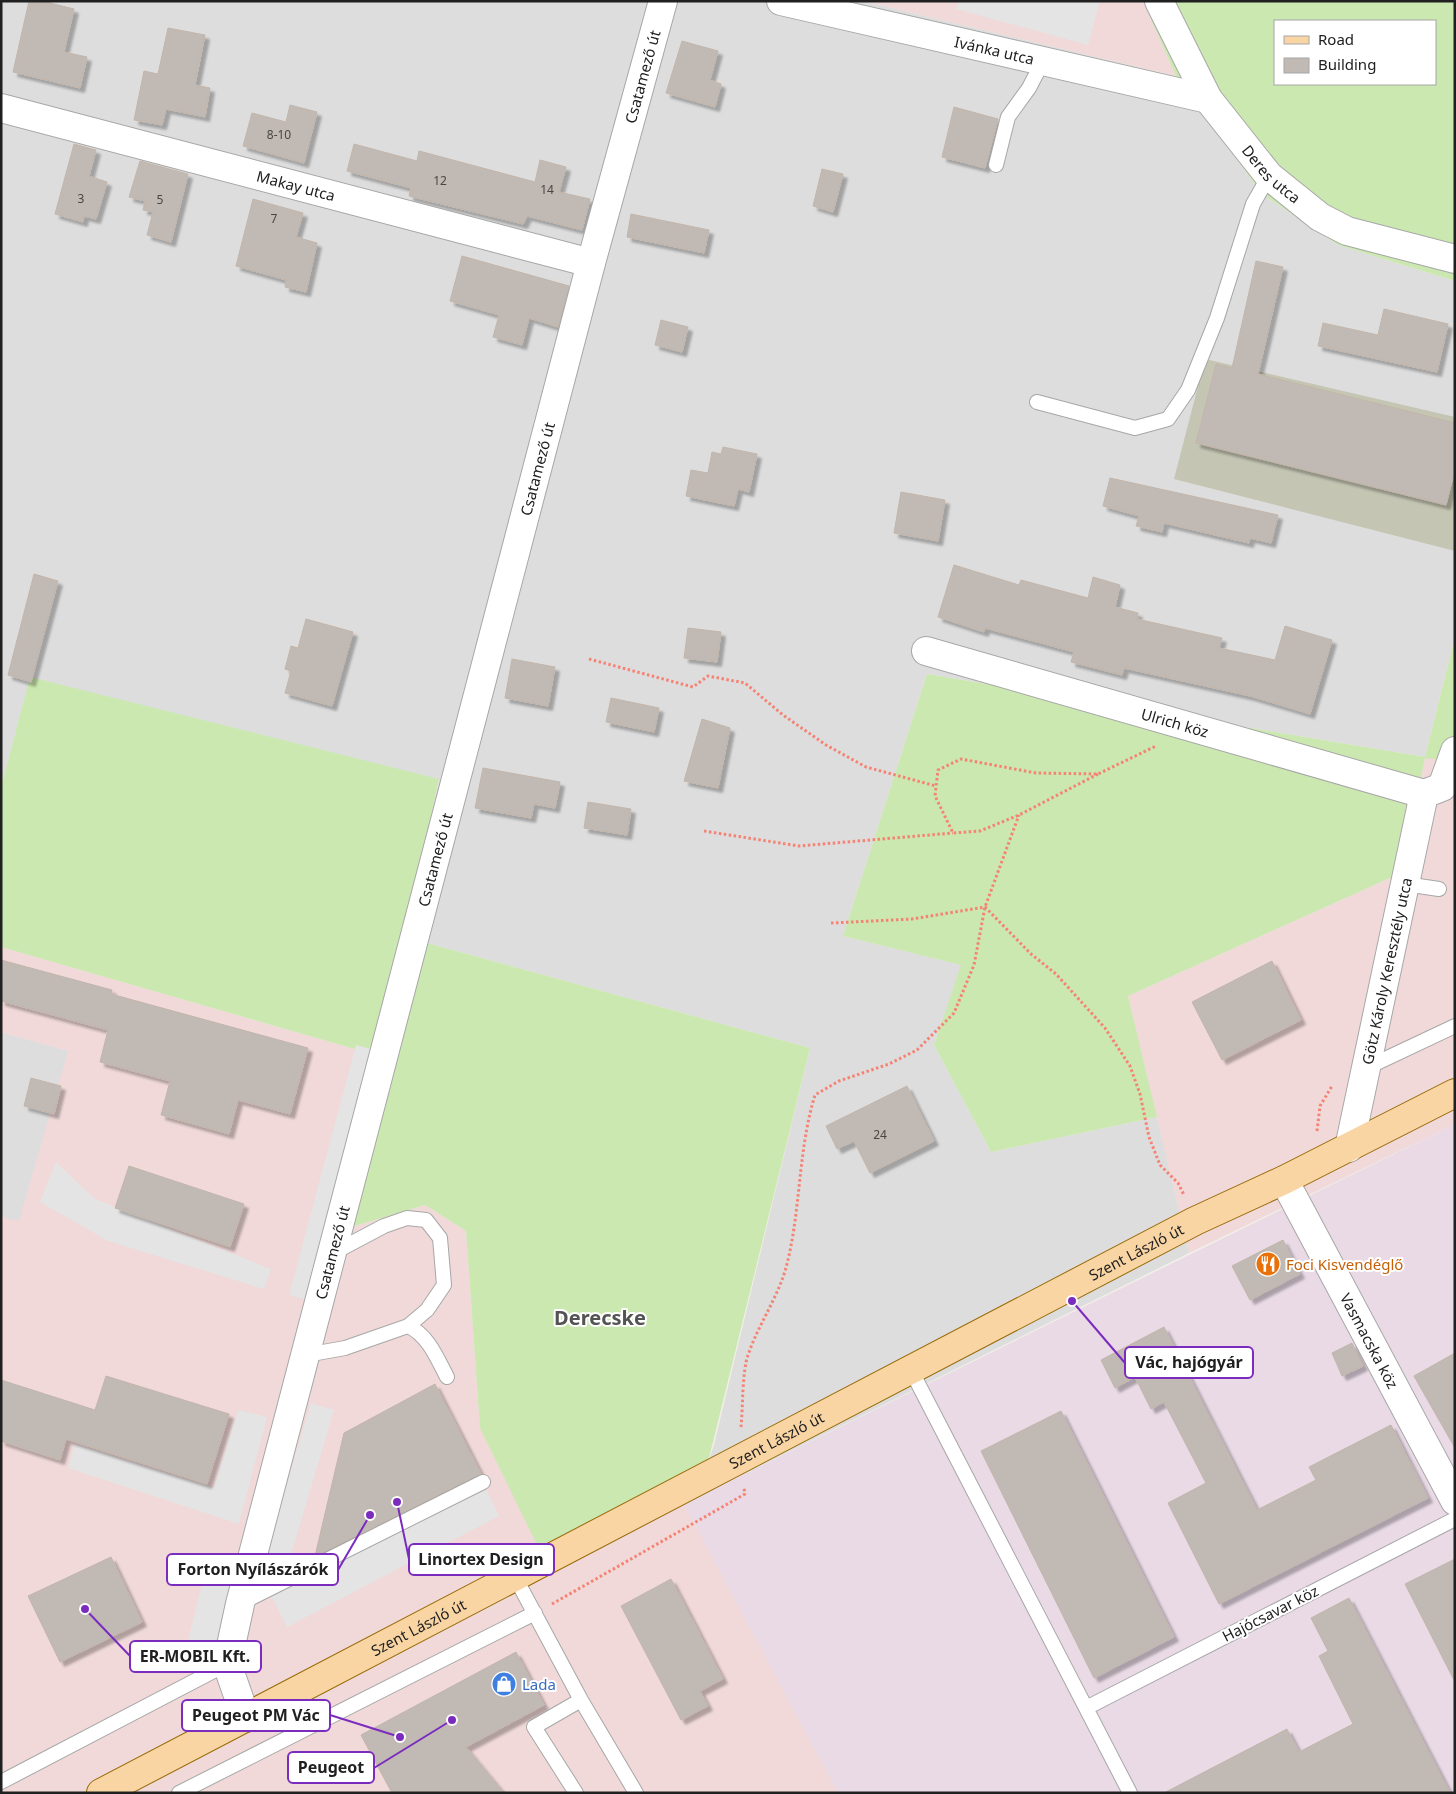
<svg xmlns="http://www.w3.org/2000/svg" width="1456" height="1794" font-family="'Noto Sans',sans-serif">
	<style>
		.residential { fill: #dedddd }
		.commercial { fill: #f0d9d8 }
		.industrial { fill: #e9dae6 }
		.construction { fill: #c5c5b3 }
		.grass { fill: #cbe8b0; fill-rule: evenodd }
		.parking { fill: #e4e4e4 }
		.building { fill: #c1bab4; stroke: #c2b5aa; filter: url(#shadow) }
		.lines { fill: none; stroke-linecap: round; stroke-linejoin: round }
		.lane-casing { stroke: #a7a7a7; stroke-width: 16 }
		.street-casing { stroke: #a7a7a7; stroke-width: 30 }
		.primary-casing { stroke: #976906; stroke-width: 30 }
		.path { stroke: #f58374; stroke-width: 3; stroke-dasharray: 2.5 2.5; stroke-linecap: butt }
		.lane { stroke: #fff; stroke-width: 14 }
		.street { stroke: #fff; stroke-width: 28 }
		.primary { stroke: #f9d5a4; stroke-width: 28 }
		.labels { text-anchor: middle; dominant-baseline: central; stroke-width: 4; stroke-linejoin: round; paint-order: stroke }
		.number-label { font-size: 12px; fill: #484645 }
		.street-label { font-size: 15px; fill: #202020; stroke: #fff }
		.food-label { font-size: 15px; fill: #c56008; stroke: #fff; text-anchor: start }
		.shop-label { font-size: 15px; fill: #366cbe; stroke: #fff; text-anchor: start }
		.district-label { font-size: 20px; font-weight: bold; fill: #535353; stroke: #fff }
		.leader { fill: none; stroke: #7b2cbf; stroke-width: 2 }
		.callout-dot { fill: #7b2cbf; stroke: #fff; stroke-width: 2 }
		.callout { fill: #fff; stroke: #7b2cbf; stroke-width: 2 }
		.callout-label { font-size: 16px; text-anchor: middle; font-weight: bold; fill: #202020 }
	</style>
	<defs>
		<filter id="shadow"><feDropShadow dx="4.5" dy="4.5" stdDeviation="1" flood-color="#0004"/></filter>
	</defs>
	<rect width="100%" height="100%" fill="#f0eee7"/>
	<path class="residential" d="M 1,1 L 863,1 L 1176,76 L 1262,194 L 1338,245 L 1455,281 L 1455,637 L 1425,757 L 927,674 L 843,936 L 962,965 L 934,1045 L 991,1152 L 1157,1117 L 1189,1253 L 684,1504 L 673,1483 L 707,1466 L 714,1445 L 810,1048 L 405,937 L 439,780 L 30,678 L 1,787 Z
		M 1,1032 L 69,1051 L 19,1222 L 1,1217 Z"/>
	<path class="commercial" d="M 863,1 L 1143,1 L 1176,76 Z
		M 1425,757 L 1455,761 L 1455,1124 L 1189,1253 L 1128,996 L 1401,873 Z
		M 1,947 L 372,1054 L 326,1235 L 425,1205 L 466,1231 L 480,1428 L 673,1483 L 838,1793 L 1,1793 L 1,1217 L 19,1221 L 68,1051 L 1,1032 Z"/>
	<path class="industrial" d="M 1455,1124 L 1455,1793 L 838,1793 L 684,1504 Z"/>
	<path class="construction" d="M 1205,359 L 1455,417 L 1455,551 L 1174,479 Z"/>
	<path class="grass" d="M 1143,1 L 1455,1 L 1455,281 L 1338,245 L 1262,194 L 1176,76 ZM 1275,21 L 1435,21 L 1435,84 L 1275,84 Z
		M 1455,637 L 1455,761 L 1425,758 L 1401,873 L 1128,996 L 1157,1117 L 991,1152 L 934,1045 L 961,965 L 843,936 L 927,674 L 1425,757 Z
		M 30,677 L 439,779 L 405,937 L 810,1048 L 707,1466 L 540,1551 L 480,1428 L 466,1231 L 425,1205 L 325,1235 L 372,1054 L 1,947 L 1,787 Z"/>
	<path class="parking" d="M 958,1 L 1100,1 L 1088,45 L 956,9 Z
		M 356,1045 L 378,1051 L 311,1301 L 289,1295 Z
		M 56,1162 L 95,1199 L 271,1269 L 264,1289 L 108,1241 L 40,1202 Z
		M 311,1403 L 334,1410 L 290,1558 L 267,1551 Z
		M 238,1410 L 267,1417 L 239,1524 L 68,1468 L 75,1444 L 214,1488 Z
		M 483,1482 L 499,1516 L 287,1627 L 268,1590 Z
		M 209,1554 L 250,1565 L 227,1664 L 185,1654 Z"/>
	<path class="building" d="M 29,1 L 42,1 L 74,9 L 64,52 L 87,57 L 80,88 L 13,72 Z
		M 168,28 L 205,35 L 195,85 L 210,88 L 205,117 L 166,109 L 162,125 L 134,120 L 144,71 L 158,74 Z
		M 682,41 L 718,51 L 710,80 L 721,84 L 715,107 L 666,93 Z
		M 290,105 L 317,112 L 304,163 L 243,146 L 252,113 L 286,122 Z
		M 954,107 L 998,119 L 985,168 L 942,157 Z
		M 74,144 L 96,150 L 89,176 L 107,182 L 96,219 L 84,216 L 83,222 L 55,214 Z
		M 354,144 L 417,161 L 419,151 L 535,182 L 540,160 L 566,167 L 559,192 L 590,199 L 582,230 L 527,216 L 523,224 L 409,196 L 411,188 L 347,171 Z
		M 140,161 L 188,174 L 171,242 L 147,235 L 153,212 L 143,210 L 145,201 L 129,197 Z
		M 822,169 L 843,174 L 833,212 L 813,206 Z
		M 253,199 L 303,213 L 296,237 L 317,243 L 306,292 L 285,287 L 286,280 L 236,266 Z
		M 631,214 L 709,230 L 704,253 L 627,237 Z
		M 462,256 L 569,286 L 558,327 L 529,318 L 522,345 L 493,337 L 499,315 L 450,301 Z
		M 1256,261 L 1283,267 L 1258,374 L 1455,423 L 1455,470 L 1446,505 L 1196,443 L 1216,364 L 1232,368 Z
		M 1384,309 L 1448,324 L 1437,372 L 1318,346 L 1323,323 L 1378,335 Z
		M 661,320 L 688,327 L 682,352 L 655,345 Z
		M 723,447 L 757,454 L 749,492 L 738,489 L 734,506 L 686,496 L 691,470 L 708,473 L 712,452 L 721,454 Z
		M 1110,478 L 1278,515 L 1271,543 L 1250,538 L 1249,543 L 1164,523 L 1162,532 L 1136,526 L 1139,516 L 1103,506 Z
		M 901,492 L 945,500 L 938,541 L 894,533 Z
		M 954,565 L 1019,585 L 1021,580 L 1088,598 L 1093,577 L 1120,585 L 1115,607 L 1138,613 L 1137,619 L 1222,638 L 1219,648 L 1275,660 L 1285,626 L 1332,640 L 1310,714 L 1250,696 L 1124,668 L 1122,675 L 1071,662 L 1074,652 L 985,628 L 984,632 L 938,617 Z
		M 34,574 L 58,581 L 31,682 L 8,675 Z
		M 306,619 L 353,632 L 332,706 L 285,693 L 291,671 L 285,669 L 291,646 L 298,648 Z
		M 688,628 L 721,632 L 717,662 L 684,658 Z
		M 512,659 L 555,667 L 548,706 L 505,698 Z
		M 611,698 L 659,708 L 654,732 L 606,722 Z
		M 702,719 L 730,728 L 718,788 L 684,781 Z
		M 483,768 L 560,782 L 555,808 L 534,804 L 531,818 L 475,808 Z
		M 588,802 L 631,809 L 627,835 L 584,828 Z
		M 1,960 L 112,990 L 111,994 L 308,1048 L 290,1114 L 238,1100 L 229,1134 L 161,1115 L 170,1081 L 100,1062 L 108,1030 L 1,1001 Z
		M 1272,961 L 1301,1020 L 1222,1060 L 1192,1002 Z
		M 31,1078 L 61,1086 L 54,1114 L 24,1106 Z
		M 907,1086 L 934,1141 L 870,1173 L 854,1141 L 837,1149 L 826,1126 Z
		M 129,1166 L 244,1204 L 230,1247 L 115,1208 Z
		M 1283,1240 L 1300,1274 L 1250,1300 L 1232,1266 Z
		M 1164,1327 L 1257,1510 L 1316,1480 L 1309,1467 L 1391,1425 L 1428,1498 L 1219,1604 L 1168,1503 L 1206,1483 L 1164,1402 L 1151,1409 L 1135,1377 L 1115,1388 L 1101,1360 Z
		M 1352,1343 L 1363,1366 L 1342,1376 L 1332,1353 Z
		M 1455,1353 L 1455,1448 L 1414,1376 Z
		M 106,1376 L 229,1414 L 207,1484 L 66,1439 L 60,1460 L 1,1441 L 1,1380 L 95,1410 Z
		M 435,1384 L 481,1474 L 315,1556 L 344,1433 Z
		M 1061,1411 L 1174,1637 L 1094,1678 L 981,1451 Z
		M 111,1557 L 142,1622 L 60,1662 L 28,1596 Z
		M 1455,1559 L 1455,1682 L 1405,1584 Z
		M 671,1579 L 723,1679 L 700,1691 L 708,1706 L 681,1720 L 621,1606 Z
		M 1349,1598 L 1450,1793 L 1164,1793 L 1287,1729 L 1299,1752 L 1353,1724 L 1319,1656 L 1328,1651 L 1311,1618 Z
		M 516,1652 L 544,1705 L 466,1747 L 504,1793 L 392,1793 L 361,1735 Z"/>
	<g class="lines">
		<defs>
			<path id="lane" d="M 996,165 L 1008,117 L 1029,88 L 1043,61
				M 1037,402 L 1135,428 L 1168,419 L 1188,390 L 1217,318 L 1253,204 L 1269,176
				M 1405,884 L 1439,889
				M 1366,1068 L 1455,1026
				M 333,1253 L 384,1226 L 407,1218 L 426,1220 L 440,1238 L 444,1285 L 427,1310 L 408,1326
				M 306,1355 L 345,1348 L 408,1326 C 428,1335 437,1358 447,1377
				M 911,1370 L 1130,1793
				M 515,1577 L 581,1700 L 636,1793
				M 241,1603 L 483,1482
				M 1086,1708 L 1455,1519
				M 1,1782 L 227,1664
				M 179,1793 L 535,1613
				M 576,1793 L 534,1727 L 581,1700"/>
			<g id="street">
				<path id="s1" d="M 781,1 L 1208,99"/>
				<path id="s2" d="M 1159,1 L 1208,99 L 1269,176 L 1320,217 L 1347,231 L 1455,259"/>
				<path id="s3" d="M 1,108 L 591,263"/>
				<path id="s4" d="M 926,651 L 1424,794"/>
				<path d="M 1424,794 L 1442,787 L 1455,751"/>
				<path id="s5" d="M 1349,1148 L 1424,794"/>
				<path id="s6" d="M 1284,1180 L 1455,1501"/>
				<path id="s7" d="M 246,1718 L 227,1664 L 240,1604 L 591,263 L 663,1"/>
			</g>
			<g id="primary">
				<path id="s8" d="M 101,1793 L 1195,1221 L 1284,1180 L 1455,1093"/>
			</g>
		</defs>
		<use href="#lane" class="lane-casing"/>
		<use href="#street" class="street-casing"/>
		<use href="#primary" class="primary-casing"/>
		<path class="path" d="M 589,659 L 693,687 L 708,676 L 745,683 L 783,715 L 826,745 L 866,767 L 936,786
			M 1098,774 L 1019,815 L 980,831 L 953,833 L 935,796 L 938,770 L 961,759 L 1036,773 L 1098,774 L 1156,746
			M 704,831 L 799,846 L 953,833
			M 831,923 L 912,919 L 985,907 L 1031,954 L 1056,974 L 1105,1028 L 1130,1066 L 1140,1094 L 1149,1137 L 1160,1165 L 1178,1183 L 1184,1195
			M 1317,1131 L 1320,1106 L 1332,1086
			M 741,1427 C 743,1407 742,1372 748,1355 C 759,1323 779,1296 787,1264 C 801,1208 798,1150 815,1095 L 839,1081 L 889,1064 L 917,1050 L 954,1013 L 974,965 L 985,907 L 1019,815
			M 552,1604 L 745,1494 L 744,1488"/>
		<use href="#lane" class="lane"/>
		<use href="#street" class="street"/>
		<use href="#primary" class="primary"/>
	</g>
	<defs>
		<symbol id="restaurant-disc" viewBox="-11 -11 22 22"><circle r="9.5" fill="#e8710a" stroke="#fff"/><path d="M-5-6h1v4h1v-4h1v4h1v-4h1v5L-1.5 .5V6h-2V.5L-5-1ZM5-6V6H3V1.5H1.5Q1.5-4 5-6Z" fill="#fff"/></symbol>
		<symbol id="shop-disc" viewBox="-11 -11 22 22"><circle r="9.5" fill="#3f7fe0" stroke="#fff"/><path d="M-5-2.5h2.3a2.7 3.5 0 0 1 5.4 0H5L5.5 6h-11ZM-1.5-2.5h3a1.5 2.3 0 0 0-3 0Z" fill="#fff"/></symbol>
	</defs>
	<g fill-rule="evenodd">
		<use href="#restaurant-disc" x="1254" y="1250" width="28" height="28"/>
		<use href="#shop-disc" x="490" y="1670" width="28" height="28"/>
	</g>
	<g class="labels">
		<g class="number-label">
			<text x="279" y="134">8-10</text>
			<text x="440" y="180">12</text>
			<text x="547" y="189">14</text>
			<text x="81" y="198">3</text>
			<text x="160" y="199">5</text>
			<text x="274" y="218">7</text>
			<text x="880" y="1134">24</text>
		</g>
		<g class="street-label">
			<text stroke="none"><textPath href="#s1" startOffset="219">Ivánka utca</textPath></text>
			<text stroke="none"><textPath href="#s7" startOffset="1698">Csatamező út</textPath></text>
			<text stroke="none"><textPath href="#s2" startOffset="208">Deres utca</textPath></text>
			<text stroke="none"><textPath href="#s3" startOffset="305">Makay utca</textPath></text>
			<text stroke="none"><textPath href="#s7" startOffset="1292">Csatamező út</textPath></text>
			<text stroke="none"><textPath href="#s4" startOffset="259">Ulrich köz</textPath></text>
			<text stroke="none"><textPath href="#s7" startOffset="888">Csatamező út</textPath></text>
			<text stroke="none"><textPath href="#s5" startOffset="181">Götz Károly Keresztély utca</textPath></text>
			<text stroke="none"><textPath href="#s7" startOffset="482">Csatamező út</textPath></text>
			<text stroke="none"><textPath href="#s8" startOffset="1168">Szent László út</textPath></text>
			<text stroke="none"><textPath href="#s6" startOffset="182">Vasmacska köz</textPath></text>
			<text stroke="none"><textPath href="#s8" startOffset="762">Szent László út</textPath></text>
			<text transform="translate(1270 1613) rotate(-27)">Hajócsavar köz</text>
			<text stroke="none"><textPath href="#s8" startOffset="358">Szent László út</textPath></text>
		</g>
		<g class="food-label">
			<text x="1286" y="1264">Foci Kisvendéglő</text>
		</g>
		<g class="shop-label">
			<text x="522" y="1684">Lada</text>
		</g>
		<g class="district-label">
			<text x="600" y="1317">Derecske</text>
		</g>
	</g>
	<path class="leader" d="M1072 1301L1125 1363M397 1502L409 1559M370 1515L338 1570M85 1609L130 1656M400 1737L330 1715M452 1720L374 1768"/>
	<g class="callout-dot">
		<circle cx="1072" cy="1301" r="5"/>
		<circle cx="397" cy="1502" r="5"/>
		<circle cx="370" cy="1515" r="5"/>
		<circle cx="85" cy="1609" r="5"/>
		<circle cx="400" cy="1737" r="5"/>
		<circle cx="452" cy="1720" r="5"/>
	</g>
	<g class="callout">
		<rect x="1125" y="1347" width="128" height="31" rx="5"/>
		<rect x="409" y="1544" width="145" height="31" rx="5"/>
		<rect x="167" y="1554" width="171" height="31" rx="5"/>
		<rect x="130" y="1641" width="131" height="31" rx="5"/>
		<rect x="182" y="1700" width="148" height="31" rx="5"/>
		<rect x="288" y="1752" width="86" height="31" rx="5"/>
	</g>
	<g class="callout-label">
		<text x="1189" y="1368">Vác, hajógyár</text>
		<text x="481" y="1565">Linortex Design</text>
		<text x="253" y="1575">Forton Nyílászárók</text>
		<text x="195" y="1662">ER-MOBIL Kft.</text>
		<text x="256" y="1721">Peugeot PM Vác</text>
		<text x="331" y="1773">Peugeot</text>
	</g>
	<rect width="1456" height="1794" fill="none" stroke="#202020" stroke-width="5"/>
	<rect x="1274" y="20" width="162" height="65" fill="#ffffff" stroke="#a6a6a6"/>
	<rect x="1284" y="36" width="25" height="8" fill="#f9d5a4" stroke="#a6a6a6"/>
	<text x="1318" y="45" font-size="15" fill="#202020">Road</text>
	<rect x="1284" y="58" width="25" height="15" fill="#c1bab4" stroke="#a6a6a6"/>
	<text x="1318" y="70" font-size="15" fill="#202020">Building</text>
</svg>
